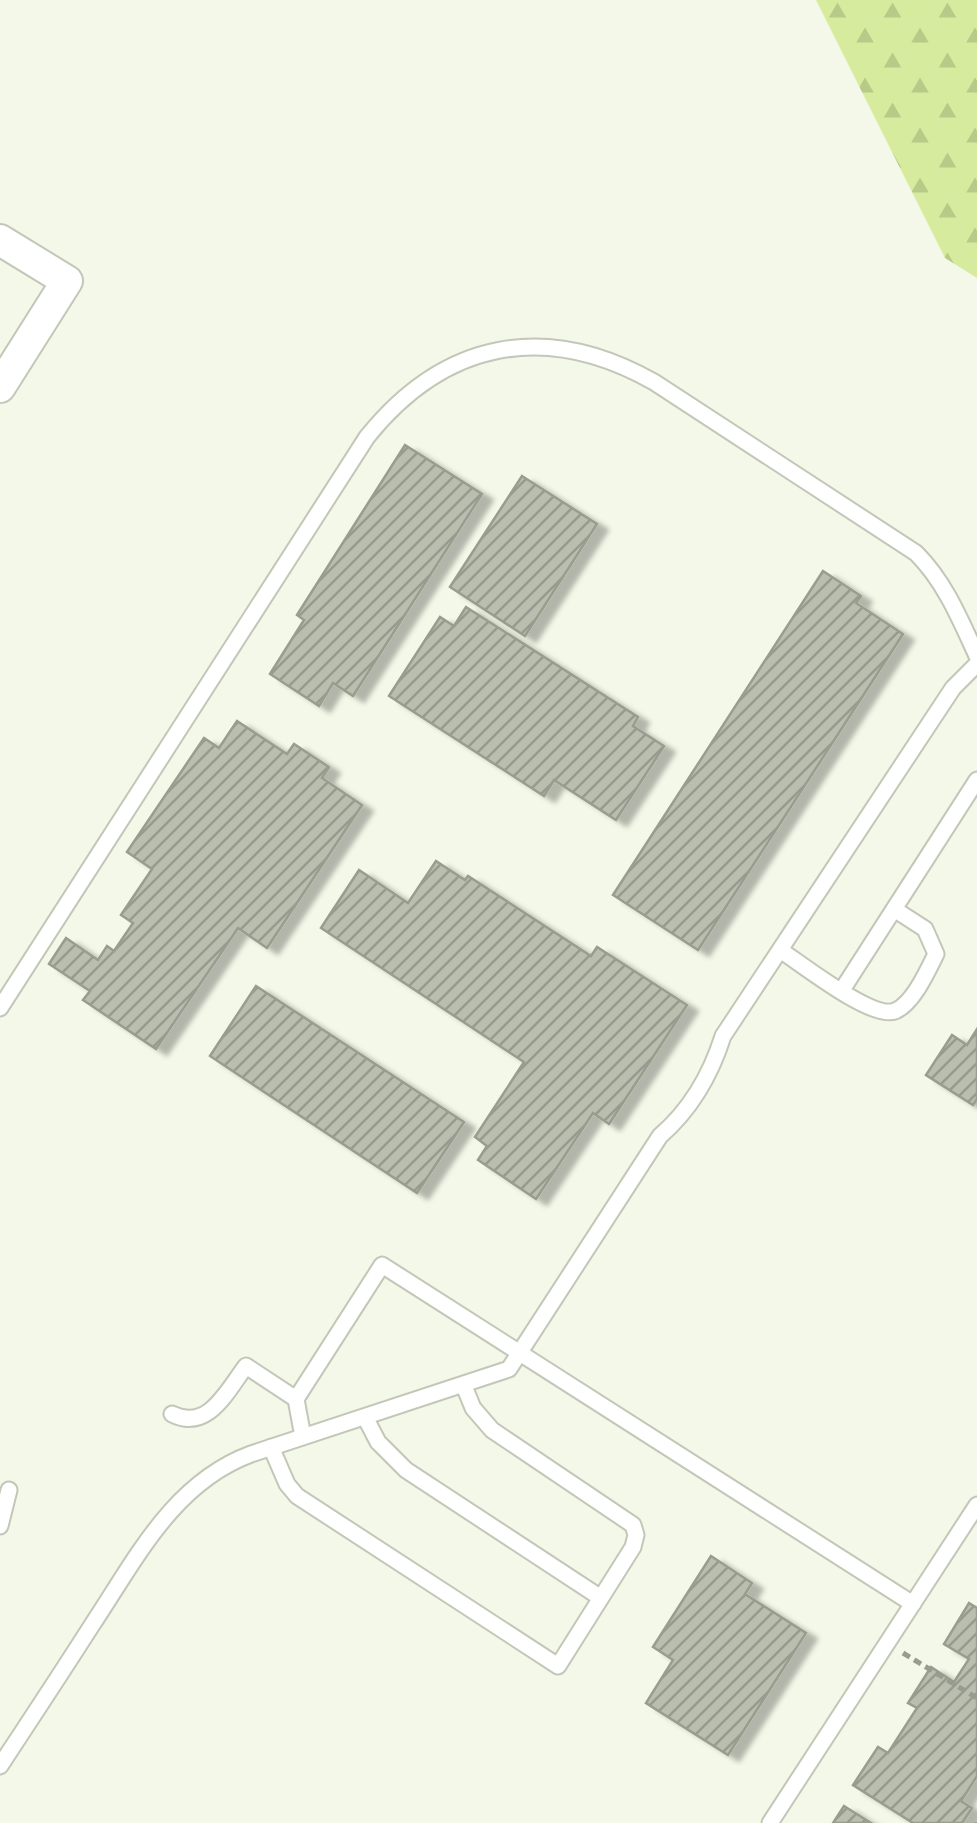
<svg xmlns="http://www.w3.org/2000/svg" width="977" height="1823" font-family="'Alegreya Sans',sans-serif">
	<style>
		.forest { fill: url(#forest-firs) }
		.building { fill: url(#building-hatch); stroke: #989d8e; stroke-width: 2.5; filter: url(#shadow) }
		.lines { fill: none; stroke-linecap: round; stroke-linejoin: round }
		.service-casing { stroke: #c2c7b8; stroke-width: 19 }
		.minor-casing { stroke: #c2c7b8; stroke-width: 34 }
		.path { stroke: #989c90; stroke-width: 5; stroke-dasharray: 8 5; stroke-linecap: butt }
		.service { stroke: #fff; stroke-width: 15 }
		.minor { stroke: #fff; stroke-width: 30 }
	</style>
	<defs>
		<pattern id="forest-firs" width="22" height="20" patternUnits="userSpaceOnUse" patternTransform="scale(2.5)"><rect width="22" height="20" fill="#d6eb9d"/><path d="M5 1l3.5 6h-7zM16 11l3.5 6h-7z" fill="#b8ca88"/></pattern>
		<pattern id="building-hatch" width="6" height="6" patternUnits="userSpaceOnUse" patternTransform="scale(2.5)"><rect width="6" height="6" fill="#b9beaf"/><path d="M-1 1l2-2M0 6l6-6M5 7l2-2" fill="none" stroke="#979b8f"/></pattern>
		<filter id="shadow"><feDropShadow dx="11" dy="6" stdDeviation="2.5" flood-color="#0004"/></filter>
	</defs>
	<rect width="100%" height="100%" fill="#f3f8e8"/>
	<path class="forest" d="M 816,0 L 977,0 L 977,278 L 945,258 Z"/>
	<path class="building" d="M 405,445 L 482,494 L 353,696 L 333,683 L 319,706 L 270,674 L 304,620 L 297,615 Z
		M 522,476 L 597,524 L 525,636 L 450,587 Z
		M 823,571 L 861,596 L 856,603 L 903,634 L 698,950 L 613,895 Z
		M 466,607 L 638,717 L 633,726 L 664,746 L 616,820 L 554,780 L 544,796 L 389,696 L 440,617 L 454,626 Z
		M 237,721 L 287,754 L 294,744 L 329,767 L 322,778 L 362,805 L 267,948 L 238,928 L 156,1049 L 83,1000 L 90,991 L 49,964 L 66,938 L 98,960 L 107,946 L 114,951 L 133,923 L 121,915 L 152,869 L 127,852 L 204,738 L 219,748 Z
		M 436,861 L 465,880 L 468,876 L 591,956 L 597,947 L 687,1005 L 609,1124 L 593,1113 L 536,1199 L 478,1160 L 487,1146 L 475,1137 L 524,1062 L 321,928 L 359,870 L 408,903 Z
		M 256,986 L 464,1122 L 417,1193 L 210,1056 Z
		M 977,1029 L 977,1099 L 973,1105 L 926,1075 L 952,1035 L 967,1045 Z
		M 711,1556 L 752,1583 L 745,1594 L 806,1633 L 728,1755 L 646,1703 L 673,1660 L 653,1647 Z
		M 969,1603 L 977,1608 L 977,1776 L 961,1801 L 972,1808 L 962,1823 L 913,1823 L 853,1785 L 878,1747 L 888,1753 L 917,1708 L 908,1703 L 931,1667 L 954,1682 L 969,1659 L 944,1644 Z
		M 844,1806 L 871,1823 L 833,1823 Z"/>
	<g class="lines">
		<defs>
			<path id="service" d="M 780,950 C 802,964 872,1020 895,1011 C 913,1004 928,970 936,954 L 925,929 L 894,909
				M 842,990 L 977,780
				M 0,1008 L 367,437 C 445,340 546,321 654,382 L 916,553 C 945,582 960,619 977,656
				M 172,1414 C 208,1432 227,1391 246,1366 L 296,1399
				M 365,1417 L 378,1442 L 406,1470 L 601,1598
				M 303,1437 L 296,1399 L 382,1265 L 913,1604
				M 271,1447 L 287,1484 L 297,1496 L 558,1666 L 633,1547 L 636,1535 L 633,1525 L 492,1430 L 473,1408 L 464,1386
				M 0,1526 L 9,1490
				M 0,1766 C 31,1719 62,1672 92,1625 C 136,1559 173,1483 251,1454 L 509,1369 L 660,1136 C 690,1110 711,1074 723,1036 L 953,688 L 977,664
				M 770,1823 L 977,1505"/>
			<path id="minor" d="M 0,240 L 67,281 L 0,387"/>
		</defs>
		<use href="#service" class="service-casing"/>
		<use href="#minor" class="minor-casing"/>
		<path class="path" d="M 903,1653 L 977,1698
			M 977,1823 L 977,1822"/>
		<use href="#service" class="service"/>
		<use href="#minor" class="minor"/>
	</g>
</svg>
